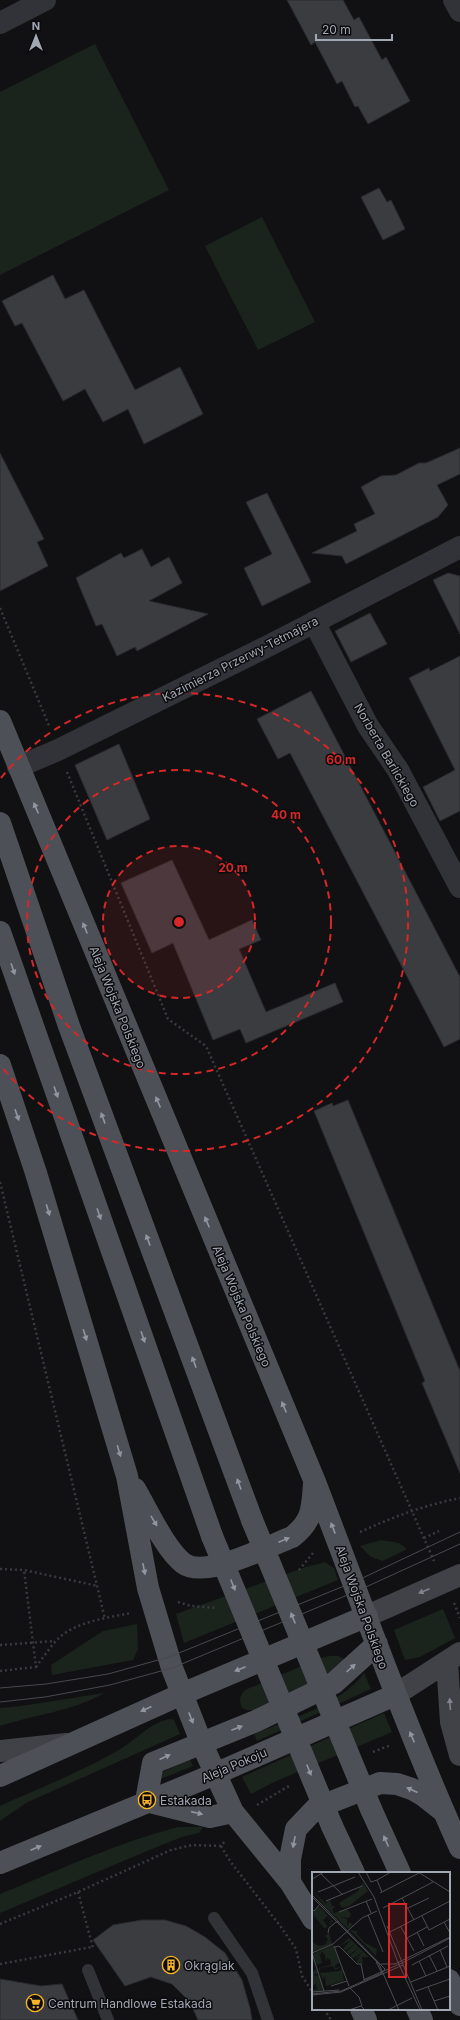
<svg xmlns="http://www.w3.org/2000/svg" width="460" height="2020" font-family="Inter,sans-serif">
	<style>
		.green { fill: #1b231d }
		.building { fill: #3b3c40; stroke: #2b2b2f }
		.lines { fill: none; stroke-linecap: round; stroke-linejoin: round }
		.path { stroke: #383a3f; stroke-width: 2.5; stroke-dasharray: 2 3; stroke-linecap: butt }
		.lane { stroke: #323338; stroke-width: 12 }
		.street { stroke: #323338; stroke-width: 22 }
		.secondary { stroke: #404248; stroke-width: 22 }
		.primary { stroke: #4e5057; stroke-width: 22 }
		.tram { stroke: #47494f; stroke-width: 1 }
		.primary-bridge { stroke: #4e5057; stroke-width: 22 }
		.oneway { fill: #9196a1 }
		.oneway2 { fill: #80848e }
		.ring { fill: none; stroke: #d62828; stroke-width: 2; stroke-dasharray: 7 5 }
		.labels { text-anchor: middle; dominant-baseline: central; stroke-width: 3; stroke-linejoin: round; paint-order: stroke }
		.street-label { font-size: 12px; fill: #a2a7b4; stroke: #0c0c0e }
		.poi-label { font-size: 12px; fill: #a2a7b4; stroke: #0c0c0e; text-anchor: start }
		.inset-road { fill: none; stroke: #4b4d53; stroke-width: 1 }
		.view { fill: #d62828; fill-opacity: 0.15; stroke: #d62828; stroke-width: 2 }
		.inset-edge { fill: none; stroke: #a2a7b4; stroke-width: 2 }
		.centre { fill: #d62828; stroke: #0c0c0e; stroke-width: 2 }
		.ring-label { font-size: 12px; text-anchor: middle; font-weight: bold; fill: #d62828; stroke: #0c0c0e; stroke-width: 3; stroke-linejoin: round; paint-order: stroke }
	</style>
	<rect width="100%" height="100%" fill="#111113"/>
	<path class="green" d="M 95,44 L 169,190 L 0,275 L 0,92 Z
		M 262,217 L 315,322 L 258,350 L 205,246 Z
		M 381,1540 L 399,1543 L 407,1549 L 383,1561 L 371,1557 L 360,1546 Z
		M 325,1562 L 334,1568 L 338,1580 L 184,1643 L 176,1614 L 306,1567 Z
		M 443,1609 L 455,1638 L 420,1657 L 405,1660 L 394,1630 Z
		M 137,1624 L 138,1649 L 133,1660 L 52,1675 L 51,1665 L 103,1631 Z
		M 330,1656 L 338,1656 L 344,1659 L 344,1666 L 257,1710 L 247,1710 L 242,1708 C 239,1700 239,1696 245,1690 L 321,1658 Z
		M 364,1673 L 371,1689 L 257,1741 L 254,1734 C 288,1720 342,1704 364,1673 Z
		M 104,1693 C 74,1711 33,1715 0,1726 L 0,1708 L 21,1706 Z
		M 384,1713 L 392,1732 L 274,1782 L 251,1794 L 242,1777 Z
		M 171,1719 L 174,1720 L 180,1734 L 26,1803 L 0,1821 L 0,1806 C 41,1787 84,1771 122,1748 C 138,1738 152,1721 171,1719 Z
		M 190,1759 L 193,1766 L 158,1780 L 157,1775 Z
		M 178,1827 L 203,1827 L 199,1833 L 182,1837 L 147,1851 L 0,1913 L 0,1894 C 59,1870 116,1843 178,1827 Z"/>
	<path class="building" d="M 287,0 L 343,0 L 354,20 L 359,17 L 382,60 L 386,57 L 410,101 L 368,124 L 358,106 L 355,107 L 342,81 L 337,84 L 315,42 L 311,45 Z
		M 379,188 L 387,202 L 391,200 L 405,229 L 383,240 L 361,197 Z
		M 53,275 L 65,299 L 84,290 L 135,390 L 180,367 L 203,414 L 144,444 L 128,409 L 103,422 L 85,389 L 63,401 L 22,323 L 15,326 L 2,301 Z
		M 460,448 L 460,474 L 437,485 L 448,505 L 438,517 L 346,564 L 342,556 L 312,553 L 357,531 L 354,524 L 375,514 L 361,487 L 381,476 L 396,475 L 419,463 L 426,463 Z
		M 0,453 L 44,539 L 37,542 L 48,566 L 0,591 Z
		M 267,493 L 311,582 L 262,606 L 244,568 L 272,554 L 246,502 Z
		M 142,549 L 151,567 L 169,557 L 182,583 L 149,601 L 208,614 L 137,651 L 135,647 L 117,656 L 102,624 L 96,626 L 76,578 L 121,553 L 124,558 Z
		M 448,573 L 460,576 L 460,634 L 433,580 Z
		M 370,613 L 387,644 L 351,662 L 335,631 Z
		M 460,656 L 460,811 L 440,821 L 423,787 L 455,770 L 409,678 L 429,668 L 430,671 Z
		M 311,691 L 460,977 L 460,1039 L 444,1047 L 290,753 L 278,759 L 257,719 Z
		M 119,744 L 150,819 L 107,840 L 75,765 Z
		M 172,860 L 209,940 L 252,920 L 261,940 L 239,949 L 266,1012 L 335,983 L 343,1002 L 246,1043 L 240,1029 L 213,1040 L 173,943 L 152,953 L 121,883 Z
		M 348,1100 L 460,1371 L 460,1473 L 422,1383 L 425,1381 L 314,1111 L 332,1103 L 333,1106 Z
		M 142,1920 L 165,1920 L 186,1926 L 205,1937 L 225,1953 L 242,1980 L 250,2008 L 252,2020 L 198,2020 L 190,2002 L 172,1984 L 151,1977 L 125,1986 L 93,1940 L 113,1925 Z
		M 0,1979 L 41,1986 L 62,1984 L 78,2020 L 0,2020 Z"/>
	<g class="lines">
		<path class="path" d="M 0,608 L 50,728
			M 67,772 L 168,1019 L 206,1046 L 434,1561
			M 0,1182 L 105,1619
			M 360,1532 C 393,1517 425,1505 460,1498
			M 424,1538 L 439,1531
			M 0,1569 L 24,1570 L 98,1586
			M 299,1570 L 313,1553
			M 178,1602 L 191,1606 L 217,1608
			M 454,1603 L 460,1618
			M 0,1645 L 55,1641
			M 36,1667 C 42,1659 48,1650 55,1642 C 72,1622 106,1618 131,1613
			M 0,1671 L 36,1667 L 24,1570
			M 373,1752 L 391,1745
			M 257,1805 L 289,1786
			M 221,1846 L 230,1861 L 281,1927 L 296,1949 L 302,1976 L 313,1993
			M 78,1892 L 93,1948
			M 0,1924 L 78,1892 L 171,1850 L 192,1845 L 221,1846 L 225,1841
			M 0,1964 L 92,1947
			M 324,2009 L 331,2020"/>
		<path class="lane" d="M 214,1918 L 252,1973 L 268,2020
			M 88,1970 L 108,2020"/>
		<path class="street" d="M 454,0 L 460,11
			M 0,23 L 45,0
			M 314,622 L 368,726 L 398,770 L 460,887
			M 18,767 L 58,750 L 270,645 L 460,547"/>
		<path class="secondary" d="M 367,1616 L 460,1575
			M 447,1662 L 451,1722 L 460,1755
			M 395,1695 L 460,1653
			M 0,1751 L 66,1744"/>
		<path class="primary" d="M 0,721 L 315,1482 C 362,1604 406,1728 460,1848
			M 0,823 L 69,1026 L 252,1520
			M 0,932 L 212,1536
			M 0,1065 L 36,1173 L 127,1476 L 148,1588 L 172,1668 L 201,1742 L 233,1812 L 290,1882 L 313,1919
			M 135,1489 C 147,1509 165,1549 183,1563 C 205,1580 268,1546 292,1537 C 313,1521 312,1508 314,1484
			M 0,1776 L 182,1694 L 367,1616
			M 146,1801 L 153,1763 L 256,1721 L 334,1683 L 377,1644
			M 146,1801 L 210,1817 L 233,1812
			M 371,1809 L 400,1873
			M 332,1826 L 354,1873
			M 0,1863 L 215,1774 L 395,1695
			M 290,1882 L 290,1859 L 296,1829 L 316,1808 L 380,1783 L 397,1784 L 412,1789 L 424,1796 L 443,1811
			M 449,1980 L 460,2005
			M 361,2009 L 366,2020
			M 417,2009 L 422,2020"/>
		<path class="tram" d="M 0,1688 L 46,1684 L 108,1674 L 169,1657 L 354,1582 L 460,1532
			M 0,1702 L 45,1697 L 110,1685 L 172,1668 L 357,1591 L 460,1544"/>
		<path class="primary-bridge" d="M 252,1520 L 371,1809
			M 212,1536 L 332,1826"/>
	</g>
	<defs><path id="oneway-solid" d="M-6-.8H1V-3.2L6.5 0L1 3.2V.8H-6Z"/></defs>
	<g class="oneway">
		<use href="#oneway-solid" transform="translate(36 808) rotate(-113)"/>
		<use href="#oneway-solid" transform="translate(85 928) rotate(-112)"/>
		<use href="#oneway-solid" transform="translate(13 969) rotate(71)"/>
		<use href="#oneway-solid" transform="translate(56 1092) rotate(71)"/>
		<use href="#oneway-solid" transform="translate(158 1102) rotate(-113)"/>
		<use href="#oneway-solid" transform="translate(17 1115) rotate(71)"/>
		<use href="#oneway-solid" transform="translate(103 1118) rotate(-110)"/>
		<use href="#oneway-solid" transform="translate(48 1210) rotate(73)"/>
		<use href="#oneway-solid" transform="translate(99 1214) rotate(71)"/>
		<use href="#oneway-solid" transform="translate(207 1222) rotate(-113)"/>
		<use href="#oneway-solid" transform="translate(148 1240) rotate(-110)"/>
		<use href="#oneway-solid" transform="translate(85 1335) rotate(73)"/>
		<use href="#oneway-solid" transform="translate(143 1337) rotate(71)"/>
		<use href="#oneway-solid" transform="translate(194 1362) rotate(-110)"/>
		<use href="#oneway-solid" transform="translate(284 1407) rotate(-113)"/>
		<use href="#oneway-solid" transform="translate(119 1451) rotate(73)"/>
		<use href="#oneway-solid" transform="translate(239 1484) rotate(-110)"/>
		<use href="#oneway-solid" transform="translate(154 1521) rotate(59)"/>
		<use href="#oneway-solid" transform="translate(333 1528) rotate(-111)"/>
		<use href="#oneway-solid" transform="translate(284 1540) rotate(-22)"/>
		<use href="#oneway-solid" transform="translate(144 1569) rotate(79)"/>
		<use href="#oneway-solid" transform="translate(233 1585) rotate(68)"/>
		<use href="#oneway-solid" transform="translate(293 1618) rotate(-112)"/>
		<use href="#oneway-solid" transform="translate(351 1668) rotate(-42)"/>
		<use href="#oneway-solid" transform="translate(240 1669) rotate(157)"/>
		<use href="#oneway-solid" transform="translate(146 1709) rotate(156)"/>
		<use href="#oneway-solid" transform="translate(191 1718) rotate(69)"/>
		<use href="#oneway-solid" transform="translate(237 1728) rotate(-21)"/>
		<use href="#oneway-solid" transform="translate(412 1737) rotate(-113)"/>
		<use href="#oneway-solid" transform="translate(165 1757) rotate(-24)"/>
		<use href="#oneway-solid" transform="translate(309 1770) rotate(68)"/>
		<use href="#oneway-solid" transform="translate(412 1790) rotate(-156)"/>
		<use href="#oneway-solid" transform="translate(197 1813) rotate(13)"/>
		<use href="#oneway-solid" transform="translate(386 1841) rotate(-114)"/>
		<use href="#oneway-solid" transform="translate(294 1842) rotate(101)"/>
		<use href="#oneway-solid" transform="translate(36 1848) rotate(-23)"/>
	</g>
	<g class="oneway2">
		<use href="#oneway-solid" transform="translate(424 1591) rotate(157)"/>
		<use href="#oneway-solid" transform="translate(450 1704) rotate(-94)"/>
	</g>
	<circle cx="179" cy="922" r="76" fill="#d62828" fill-opacity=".12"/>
	<g class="ring">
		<circle cx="179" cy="922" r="76"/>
		<circle cx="179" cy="922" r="152"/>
		<path d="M1 778A229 229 0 1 1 1 1066"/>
	</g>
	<defs>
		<symbol id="bus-ring" viewBox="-11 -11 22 22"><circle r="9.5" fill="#0c0c0e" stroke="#f7b425" stroke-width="1.5"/><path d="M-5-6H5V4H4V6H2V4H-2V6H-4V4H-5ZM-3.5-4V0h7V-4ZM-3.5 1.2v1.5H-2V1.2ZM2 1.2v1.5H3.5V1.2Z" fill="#f7b425"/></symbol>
		<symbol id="building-ring" viewBox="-11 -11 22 22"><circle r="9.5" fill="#0c0c0e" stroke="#f7b425" stroke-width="1.5"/><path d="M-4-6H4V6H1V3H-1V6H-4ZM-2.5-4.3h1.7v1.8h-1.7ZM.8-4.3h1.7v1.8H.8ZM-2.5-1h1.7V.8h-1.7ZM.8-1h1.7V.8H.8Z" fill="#f7b425"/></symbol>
		<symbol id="supermarket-ring" viewBox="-11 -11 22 22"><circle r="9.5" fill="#0c0c0e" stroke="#f7b425" stroke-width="1.5"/><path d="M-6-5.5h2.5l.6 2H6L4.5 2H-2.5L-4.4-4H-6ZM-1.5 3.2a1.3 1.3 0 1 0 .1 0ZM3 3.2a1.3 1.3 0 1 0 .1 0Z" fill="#f7b425"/></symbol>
	</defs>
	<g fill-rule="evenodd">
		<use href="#bus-ring" x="137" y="1790" width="20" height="20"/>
		<use href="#building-ring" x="161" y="1955" width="20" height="20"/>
		<use href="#supermarket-ring" x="25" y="1993" width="20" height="20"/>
	</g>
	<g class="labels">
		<g class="street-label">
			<text transform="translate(240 659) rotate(-27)">Kazimierza Przerwy-Tetmajera</text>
			<text transform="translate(387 755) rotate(60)">Norberta Barlickiego</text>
			<text transform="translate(118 1007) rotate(68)">Aleja Wojska Polskiego</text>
			<text transform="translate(242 1306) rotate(67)">Aleja Wojska Polskiego</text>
			<text transform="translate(362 1607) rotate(70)">Aleja Wojska Polskiego</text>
			<text transform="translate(234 1765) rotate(-23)">Aleja Pokoju</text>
		</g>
		<g class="poi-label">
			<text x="160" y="1800">Estakada</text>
			<text x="184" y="1965">Okrąglak</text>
			<text x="48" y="2003">Centrum Handlowe Estakada</text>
		</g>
	</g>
	<g transform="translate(312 1872)">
		<rect width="138" height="138" fill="#111113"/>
		<path d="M 51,10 L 56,19 L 37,34 L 30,36 L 27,31 L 46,19 ZM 0,18 L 15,33 L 14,30 L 18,28 L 20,34 L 23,34 L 20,38 L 22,41 L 35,37 L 39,42 L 37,46 L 29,45 L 35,47 L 35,54 L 38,50 L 41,53 L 36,57 L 13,34 L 34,57 L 0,22 L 13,34 ZM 6,35 L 8,35 L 22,48 L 9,37 L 21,49 L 17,54 L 19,48 L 15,44 L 11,48 L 16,55 L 12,56 L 0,41 L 3,43 L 1,40 ZM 38,58 L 45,59 L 48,63 L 45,60 L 44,61 L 53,71 L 65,77 L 64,84 ZM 17,61 L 20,72 L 0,80 L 0,70 L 7,74 L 14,72 L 16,67 L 13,64 ZM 37,66 L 57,85 L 50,85 L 51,92 L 44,90 L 48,85 L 42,88 L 51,80 L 40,87 L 38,84 L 47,76 L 37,83 L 34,80 L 43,72 L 33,79 L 31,77 L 39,68 L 28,74 ZM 21,73 L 28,91 L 23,93 L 23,96 L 29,95 L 23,98 L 21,94 L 8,96 L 8,101 L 7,96 L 19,93 L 18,88 L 15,86 L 14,90 L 13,83 L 10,79 L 9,83 L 7,80 L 10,91 L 5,93 L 1,82 ZM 30,96 L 32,109 L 14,114 L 13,104 L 11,108 L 8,101 L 28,99 ZM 5,97 L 7,101 L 1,103 L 8,104 L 12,119 L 6,121 L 0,120 L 0,115 L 1,118 L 5,117 L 4,112 L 0,114 L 0,100 Z" fill="#1b231d"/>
		<path class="inset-road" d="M 46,0 L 62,25 L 85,88 L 108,138M 54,0 L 59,10 L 65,8M 106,0 L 138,20M 9,2 L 30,22M 0,7 L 12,0M 6,20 L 43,5M 70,20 L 65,8 L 79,0M 68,21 L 107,1M 0,23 L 73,97 L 70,101 L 29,119 L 0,122M 0,25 L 67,92 L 87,138M 90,26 L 102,48M 14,29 L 50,14M 54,29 L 59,41M 71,36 L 121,10M 96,36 L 117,26M 0,37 L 2,39 L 8,32M 27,40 L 60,27M 56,43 L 71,80M 110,44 L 117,58 L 138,47M 132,50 L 138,61M 75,54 L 110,138M 89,55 L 102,79M 78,60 L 138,29M 105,60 L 112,74M 16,61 L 17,56 L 24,50 L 27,50M 95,66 L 115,55M 22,74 L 37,114M 23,75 L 27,74 L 45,92 L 49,92 L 52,107M 128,78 L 135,95M 0,81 L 21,72 L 50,46 L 65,39M 0,81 L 12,119M 117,83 L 125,99M 107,89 L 114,104M 64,90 L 70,101M 90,91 L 138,66M 69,92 L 83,92 L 138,65M 100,93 L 136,74M 51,108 L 90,91M 99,110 L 138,94M 19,114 L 35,109M 116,115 L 126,138M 38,116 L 47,125 L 50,134M 104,119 L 138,107M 0,120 L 27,118M 0,123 L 29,120 L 91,93M 122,129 L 138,124M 37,138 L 49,134 L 53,138M 76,138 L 100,126"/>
		<path class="view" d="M 77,32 L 94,32 L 94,105 L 77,105 Z"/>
		<rect width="138" height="138" class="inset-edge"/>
	</g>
	<circle cx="179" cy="922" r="6" class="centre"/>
	<g class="ring-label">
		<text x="341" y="764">60 m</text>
		<text x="286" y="819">40 m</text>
		<text x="233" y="872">20 m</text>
	</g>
	<g transform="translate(36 36)" stroke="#0c0c0e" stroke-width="3" paint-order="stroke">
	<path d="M0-3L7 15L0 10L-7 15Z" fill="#a2a7b4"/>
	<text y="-6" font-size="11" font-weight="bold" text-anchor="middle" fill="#a2a7b4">N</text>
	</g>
	<path d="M316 34v6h76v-6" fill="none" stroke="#a2a7b4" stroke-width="2"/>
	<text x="322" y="34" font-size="12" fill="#a2a7b4" stroke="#0c0c0e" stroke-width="3" paint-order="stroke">20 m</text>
</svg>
